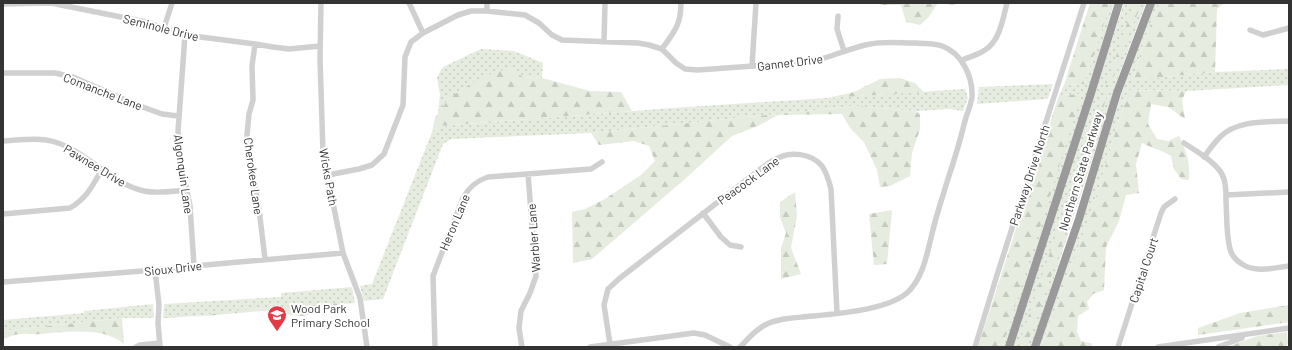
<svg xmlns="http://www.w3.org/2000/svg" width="1292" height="350" font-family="Barlow,sans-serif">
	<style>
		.grass { fill: url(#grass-dots) }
		.forest { fill: url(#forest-firs) }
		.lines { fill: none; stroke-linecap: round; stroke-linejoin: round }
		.minor { stroke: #d0d0d0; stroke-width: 5.5 }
		.highway { stroke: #9a9a9a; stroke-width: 8 }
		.labels { text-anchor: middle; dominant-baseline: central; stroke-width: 4; stroke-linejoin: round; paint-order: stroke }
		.street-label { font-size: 12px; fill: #333; stroke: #fff }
		.poi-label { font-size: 12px; fill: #333; stroke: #fff; text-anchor: start }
	</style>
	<defs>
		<pattern id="grass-dots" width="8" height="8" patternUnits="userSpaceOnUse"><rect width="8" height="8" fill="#e6ecdf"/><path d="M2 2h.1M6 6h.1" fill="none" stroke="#c6cbc0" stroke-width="1.8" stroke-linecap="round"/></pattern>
		<pattern id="forest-firs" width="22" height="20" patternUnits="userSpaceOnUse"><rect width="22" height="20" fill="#e6ecdf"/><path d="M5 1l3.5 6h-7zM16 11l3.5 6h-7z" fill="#c6cbc0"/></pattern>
	</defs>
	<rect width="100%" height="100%" fill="#fff"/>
	<path class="grass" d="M 1111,3 L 1114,3 L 1086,99 L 1006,347 L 1002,347 L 1081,94 L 1059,95 L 1064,85 L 1084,84 Z
		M 1124,3 L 1146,3 L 1120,72 L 1032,347 L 1012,347 Z
		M 1154,3 L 1160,3 L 1148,30 L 1132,80 L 1215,72 L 1289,69 L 1289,85 L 1186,91 L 1128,90 L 1092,210 L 1041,347 L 1038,347 L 1076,236 L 1142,30 Z
		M 481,49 L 514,51 L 543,63 L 542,78 L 523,77 L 510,68 L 449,98 L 438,114 L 440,94 L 437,77 L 443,67 Z
		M 1053,84 L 1048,99 L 977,104 L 979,87 Z
		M 965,89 L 968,98 L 963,111 L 950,109 L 916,111 L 855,106 L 591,133 L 451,139 L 443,144 L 383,299 L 364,301 L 360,286 L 372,284 L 432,132 L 439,126 L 672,108 Z
		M 352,287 L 355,303 L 169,318 L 163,318 L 164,304 L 281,297 L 281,293 Z
		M 153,304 L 154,318 L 122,318 L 3,331 L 3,320 L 84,313 L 84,311 Z"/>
	<path class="forest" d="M 880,3 L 958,3 L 954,5 L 938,3 L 928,18 L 920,25 L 906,22 L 901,5 L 881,5 Z
		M 1090,3 L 1111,3 L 1084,84 L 1064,85 Z
		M 1134,3 L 1142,3 L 1124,46 L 1104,105 L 1057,260 L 1026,347 L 1018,347 Z
		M 1160,3 L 1224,3 L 1217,9 L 1215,72 L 1132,80 L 1148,30 Z
		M 510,68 L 523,77 L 542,78 L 590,91 L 621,92 L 632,111 L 439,126 L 432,132 L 435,118 L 449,98 L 481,77 Z
		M 900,78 L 915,83 L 924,92 L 827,98 L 854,92 L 880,79 Z
		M 1128,90 L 1186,91 L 1182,100 L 1185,119 L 1168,107 L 1151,104 L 1148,124 L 1157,139 L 1168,141 L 1179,136 C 1187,153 1190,161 1189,180 L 1181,179 L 1174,169 L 1171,156 C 1162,150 1152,148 1142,143 L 1136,164 L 1139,193 L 1126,195 L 1119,221 L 1106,247 L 1104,290 L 1093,294 L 1087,302 L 1089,309 L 1078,316 L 1077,332 L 1081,341 L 1093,344 L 1089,347 L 1041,347 L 1092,210 Z
		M 1082,94 L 1002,347 L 978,347 L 1059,95 Z
		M 855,106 L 916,111 L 920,115 L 920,129 L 912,153 L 910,176 L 890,186 L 880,187 L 877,170 L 864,142 L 850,128 L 842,114 L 778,115 L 760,125 L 732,136 L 685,179 L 592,259 L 573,263 L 572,212 L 585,209 L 605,199 L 641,175 L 655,161 L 649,146 L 634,141 L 599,145 L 591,133 Z
		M 795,192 L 797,216 L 791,248 L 801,274 L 781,279 L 781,248 L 786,233 L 780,217 L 780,202 Z
		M 892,210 L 887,264 L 874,265 L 869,214 Z
		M 345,303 L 332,309 L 304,316 L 289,315 L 285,309 L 192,317 L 241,310 Z
		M 1289,305 L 1289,322 L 1198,335 L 1198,328 L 1240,313 Z
		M 122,318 L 124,344 C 104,326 65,332 40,334 C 34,335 27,333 21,334 C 15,334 9,337 3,339 L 3,331 Z
		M 1287,332 L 1288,343 L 1286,347 L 1227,347 L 1257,336 Z"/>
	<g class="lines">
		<path class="minor" d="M 321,3 L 320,58 L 323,153 L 343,253 L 360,298 L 367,347
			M 409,3 L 423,33
			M 3,4 L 51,3 L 146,22 L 185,35 L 255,44 L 273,47 L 289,49 L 320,46
			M 487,11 L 487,3
			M 838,16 L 837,29 L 844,51
			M 164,28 L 172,3
			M 1250,30 L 1263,35 L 1289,28
			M 185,35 L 178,131 L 181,161 L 190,206 L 194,266
			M 604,42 L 605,3
			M 255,44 L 252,66 L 253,100 L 249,114 L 247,135 L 249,153 L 259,209 L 265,259
			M 662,49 C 674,32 681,25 681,3
			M 962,60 C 969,57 978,55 985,50 C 1000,41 1003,18 1007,3
			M 752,66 L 756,3
			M 3,73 L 55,73 L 73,77 L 137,105 L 162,114 L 178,116
			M 3,141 C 20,140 39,137 55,142 C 88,152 111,184 144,191 C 158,194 173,191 187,190
			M 1184,143 C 1196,151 1211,159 1220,171 C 1226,179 1226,190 1226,201 C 1227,215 1226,239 1231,252 C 1235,262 1248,269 1258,269 C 1268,270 1279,267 1289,266
			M 1204,157 C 1209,150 1214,143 1220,137 C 1237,120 1266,122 1289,121
			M 328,175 L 359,169 L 372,165 L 384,154 L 403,105 L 405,57 L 411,42 L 423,33 L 458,15 L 471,11 L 487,11 L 525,15 L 539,23 L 552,35 L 562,40 L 638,43 L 649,45 L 662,49 L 676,63 L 685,69 L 698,70 L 809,62 C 830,58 849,48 870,44 C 884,41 901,43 915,43 C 924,44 934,43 942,46 C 962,53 973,77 972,97 C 971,105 967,113 965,121 C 960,141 954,161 947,182 C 942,199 936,216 932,234 C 927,253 924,274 910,290 C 891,311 832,314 803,317 C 791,318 776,319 765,325 C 755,330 748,339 740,347
			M 1226,195 L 1289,192
			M 703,213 L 721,237 L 730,245 L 741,247
			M 3,214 L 70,208 C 87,198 93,185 102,169
			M 155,270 L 159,305 L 158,323 L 160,347
			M 3,282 L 155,270 L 194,266 L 343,253
			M 610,344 L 604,305 L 608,289 L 620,278 L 758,171 C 763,167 769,162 776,159 C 790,151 811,153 822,166 C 827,173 829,181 831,189 L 837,313
			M 136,347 L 140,345 L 160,343
			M 435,347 L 433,276 L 463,198 C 469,187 476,181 488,177 L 591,169 L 602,162
			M 522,347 L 519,328 L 521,311 L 530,293 L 536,276 L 528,174
			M 590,347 L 694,333 L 705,335 L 730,347
			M 975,347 L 997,275 L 1084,3
			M 1118,347 L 1161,213 L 1164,207 L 1175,199
			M 1158,347 L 1289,328
			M 1218,347 L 1242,338"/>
		<path class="highway" d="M 1009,347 L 1091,93 L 1119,3
			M 1035,347 L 1079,219 L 1117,93 L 1151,3"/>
	</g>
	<defs>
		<symbol id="school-pin" viewBox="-11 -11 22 30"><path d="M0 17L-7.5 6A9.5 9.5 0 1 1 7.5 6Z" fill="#e63946" stroke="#fff"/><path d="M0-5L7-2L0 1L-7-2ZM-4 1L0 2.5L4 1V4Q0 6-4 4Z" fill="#fff"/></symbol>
	</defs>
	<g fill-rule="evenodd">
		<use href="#school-pin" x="266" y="304" width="22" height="30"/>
	</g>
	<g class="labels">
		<g class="street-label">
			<text transform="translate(161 27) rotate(14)">Seminole Drive</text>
			<text transform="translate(790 62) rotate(-7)">Gannet Drive</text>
			<text transform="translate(103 91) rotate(21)">Comanche Lane</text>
			<text transform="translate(95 165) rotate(31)">Pawnee Drive</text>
			<text transform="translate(1080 171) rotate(-73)">Northern State Parkway</text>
			<text transform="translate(184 174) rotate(82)">Algonquin Lane</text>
			<text transform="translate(1029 175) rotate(-72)">Parkway Drive North</text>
			<text transform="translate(254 176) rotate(82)">Cherokee Lane</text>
			<text transform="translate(329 177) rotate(80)">Wicks Path</text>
			<text transform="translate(748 180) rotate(-36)">Peacock Lane</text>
			<text transform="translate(454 222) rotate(-67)">Heron Lane</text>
			<text transform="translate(533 238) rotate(-94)">Warbler Lane</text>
			<text transform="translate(173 268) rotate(-6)">Sioux Drive</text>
			<text transform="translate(1143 270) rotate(-72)">Capital Court</text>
		</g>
		<g class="poi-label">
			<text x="291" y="308">Wood Park<tspan x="291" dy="14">Primary School</tspan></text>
		</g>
	</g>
	<rect width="1292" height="350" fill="none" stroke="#333333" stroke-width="8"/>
</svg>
